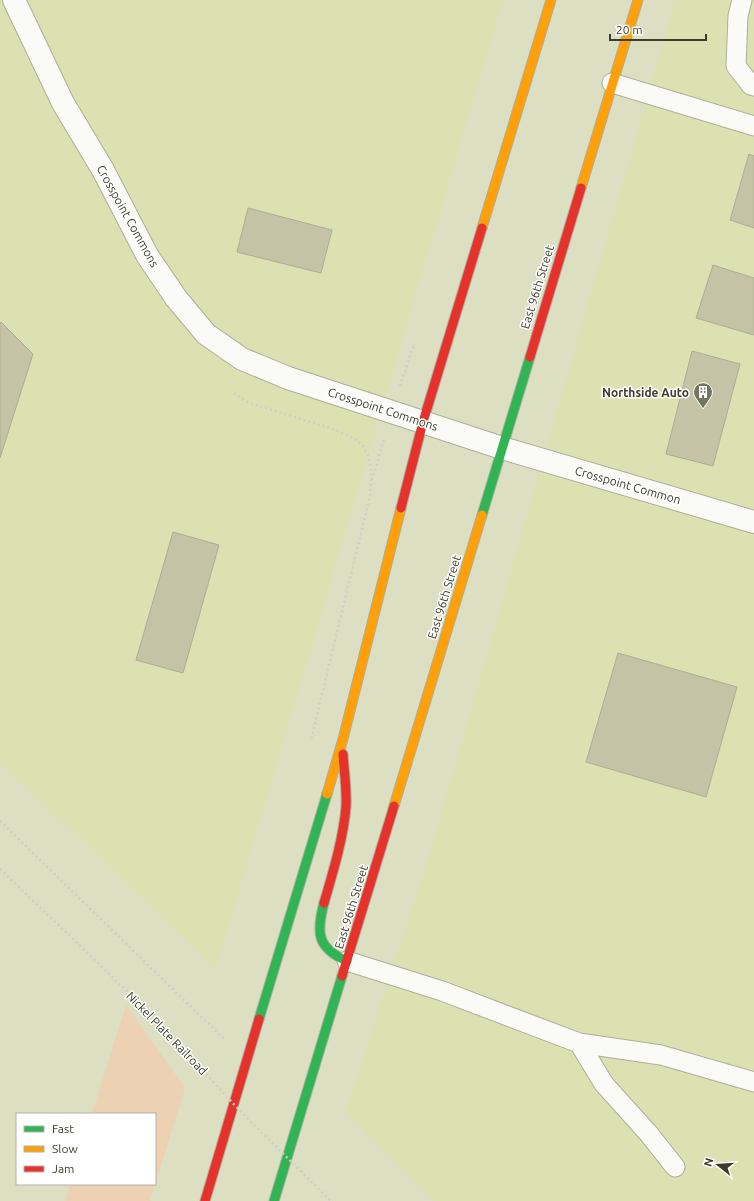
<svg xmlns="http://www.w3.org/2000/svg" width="754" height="1201" font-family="Ubuntu,sans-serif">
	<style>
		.built { fill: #dce1b2 }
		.green { fill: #ecd1b3 }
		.building { fill: #c6c2a5; stroke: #aeac95 }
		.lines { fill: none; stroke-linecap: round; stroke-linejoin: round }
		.lane-casing { stroke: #acaf98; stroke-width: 21 }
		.street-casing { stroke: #acaf98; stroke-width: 24 }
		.fast-casing { stroke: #acaf98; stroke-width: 11 }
		.slow-casing { stroke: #acaf98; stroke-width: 11 }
		.jam-casing { stroke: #acaf98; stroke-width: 11 }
		.path { stroke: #cfd0c8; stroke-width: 2.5; stroke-dasharray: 2 3; stroke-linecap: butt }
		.lane { stroke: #fafaf6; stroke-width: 19 }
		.street { stroke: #fafaf6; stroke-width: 22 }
		.fast { stroke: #30b455; stroke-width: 9 }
		.slow { stroke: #ff9f0a; stroke-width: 9 }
		.jam { stroke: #e5322d; stroke-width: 9 }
		.path-bridge { stroke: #cfd0c8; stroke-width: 2.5; stroke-dasharray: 2 3; stroke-linecap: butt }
		.labels { text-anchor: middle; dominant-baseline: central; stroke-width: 3; stroke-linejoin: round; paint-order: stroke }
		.street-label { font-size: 12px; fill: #3b3d28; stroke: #fff }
		.poi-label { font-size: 12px; font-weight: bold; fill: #3b3d28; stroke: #fff; text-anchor: end }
	</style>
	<rect width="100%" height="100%" fill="#dcdfc2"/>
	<path class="built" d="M 0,0 L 503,0 L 216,969 L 0,762 Z
		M 675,0 L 754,0 L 754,1201 L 434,1201 L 345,1113 L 432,846 Z"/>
	<path class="green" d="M 126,1005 L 185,1088 L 150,1201 L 65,1201 L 70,1184 L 155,1184 L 155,1114 L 92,1114 Z"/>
	<path class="building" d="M 749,154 L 754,156 L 754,228 L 730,220 Z
		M 248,208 L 332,230 L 321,273 L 237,252 Z
		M 713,265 L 754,278 L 754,335 L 696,318 Z
		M 1,322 L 33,354 L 0,458 L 0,324 Z
		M 692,351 L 740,364 L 713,466 L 666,454 Z
		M 173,532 L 219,545 L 183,673 L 136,660 Z
		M 618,653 L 737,687 L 706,797 L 586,762 Z"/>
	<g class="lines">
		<defs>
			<path id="lane" d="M 742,0 L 738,16 L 736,66 L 751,85 L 754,86
				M 612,83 L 754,126
				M 347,961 L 442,991 L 579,1043 L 604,1084 L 649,1134 L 675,1167
				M 579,1043 L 661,1055 L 754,1082"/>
			<path id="street" d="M 14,0 L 63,103 L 103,170 L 147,255 L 176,298 L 206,334 L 242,359 L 288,378 L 502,448 L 754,522"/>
			<path id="fast" d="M 482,515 L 530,357
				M 324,903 C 316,933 317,948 347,961
				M 259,1019 L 327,794
				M 274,1201 L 342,976"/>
			<path id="slow" d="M 581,188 L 638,0
				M 482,228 L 551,0
				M 327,794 L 343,739 L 401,508
				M 394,806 L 482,515"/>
			<path id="jam" d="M 530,357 L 581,188
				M 401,508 L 423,422 L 482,228
				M 324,903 C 333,872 343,840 346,807 C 347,789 344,771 343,754
				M 342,976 L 394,806
				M 205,1201 L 259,1019"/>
		</defs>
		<use href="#lane" class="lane-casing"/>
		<use href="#street" class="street-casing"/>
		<use href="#fast" class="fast-casing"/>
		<use href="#slow" class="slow-casing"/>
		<use href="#jam" class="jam-casing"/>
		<path class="path" d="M 400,386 L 414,344
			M 234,393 L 249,403 L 336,430 C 343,434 355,437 361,444 C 373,457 372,479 370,496 L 311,740
			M 372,480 L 384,439
			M 0,821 L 224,1039
			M 0,869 L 152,1015"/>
		<use href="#lane" class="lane"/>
		<use href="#street" class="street"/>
		<use href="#fast" class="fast"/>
		<use href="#slow" class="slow"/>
		<use href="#jam" class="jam"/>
		<path class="path-bridge" d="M 152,1015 L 241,1112 L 331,1201"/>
	</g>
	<defs>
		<symbol id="building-pin" viewBox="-11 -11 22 30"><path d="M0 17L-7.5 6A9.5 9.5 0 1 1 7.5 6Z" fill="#73765e" stroke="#fff"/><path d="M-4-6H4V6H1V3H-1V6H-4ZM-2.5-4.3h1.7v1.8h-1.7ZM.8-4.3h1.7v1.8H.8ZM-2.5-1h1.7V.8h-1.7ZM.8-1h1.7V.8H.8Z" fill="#fff"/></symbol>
	</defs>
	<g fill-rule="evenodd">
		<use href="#building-pin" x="692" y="381" width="22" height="30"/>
	</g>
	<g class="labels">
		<g class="street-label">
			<text transform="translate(128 216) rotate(61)">Crosspoint Commons</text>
			<text transform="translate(537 287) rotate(-73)">East 96th Street</text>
			<text transform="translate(383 409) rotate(18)">Crosspoint Commons</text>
			<text transform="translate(628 485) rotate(16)">Crosspoint Common</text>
			<text transform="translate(444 597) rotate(-73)">East 96th Street</text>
			<text transform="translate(351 907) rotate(-73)">East 96th Street</text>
			<text transform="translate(167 1033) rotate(46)">Nickel Plate Railroad</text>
		</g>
		<g class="poi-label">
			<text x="689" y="392">Northside Auto</text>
		</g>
	</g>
	<rect x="16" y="1113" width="140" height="72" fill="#ffffff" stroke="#b1b1a9"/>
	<rect x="24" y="1126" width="20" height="6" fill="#30b455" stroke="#b1b1a9"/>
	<text x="52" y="1133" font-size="12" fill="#3b3d28">Fast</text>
	<rect x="24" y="1146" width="20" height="6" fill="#ff9f0a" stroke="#b1b1a9"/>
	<text x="52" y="1153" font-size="12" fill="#3b3d28">Slow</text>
	<rect x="24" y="1166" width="20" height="6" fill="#e5322d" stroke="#b1b1a9"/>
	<text x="52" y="1173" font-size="12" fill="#3b3d28">Jam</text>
	<g transform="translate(718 1165) rotate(287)" stroke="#ffffff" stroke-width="3" paint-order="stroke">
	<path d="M0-3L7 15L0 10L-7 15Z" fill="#3b3d28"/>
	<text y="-6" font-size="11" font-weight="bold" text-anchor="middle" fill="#3b3d28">N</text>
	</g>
	<path d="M610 34v6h96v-6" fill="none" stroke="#3b3d28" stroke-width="2"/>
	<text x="616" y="34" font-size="12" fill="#3b3d28" stroke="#ffffff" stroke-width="3" paint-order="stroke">20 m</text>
</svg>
